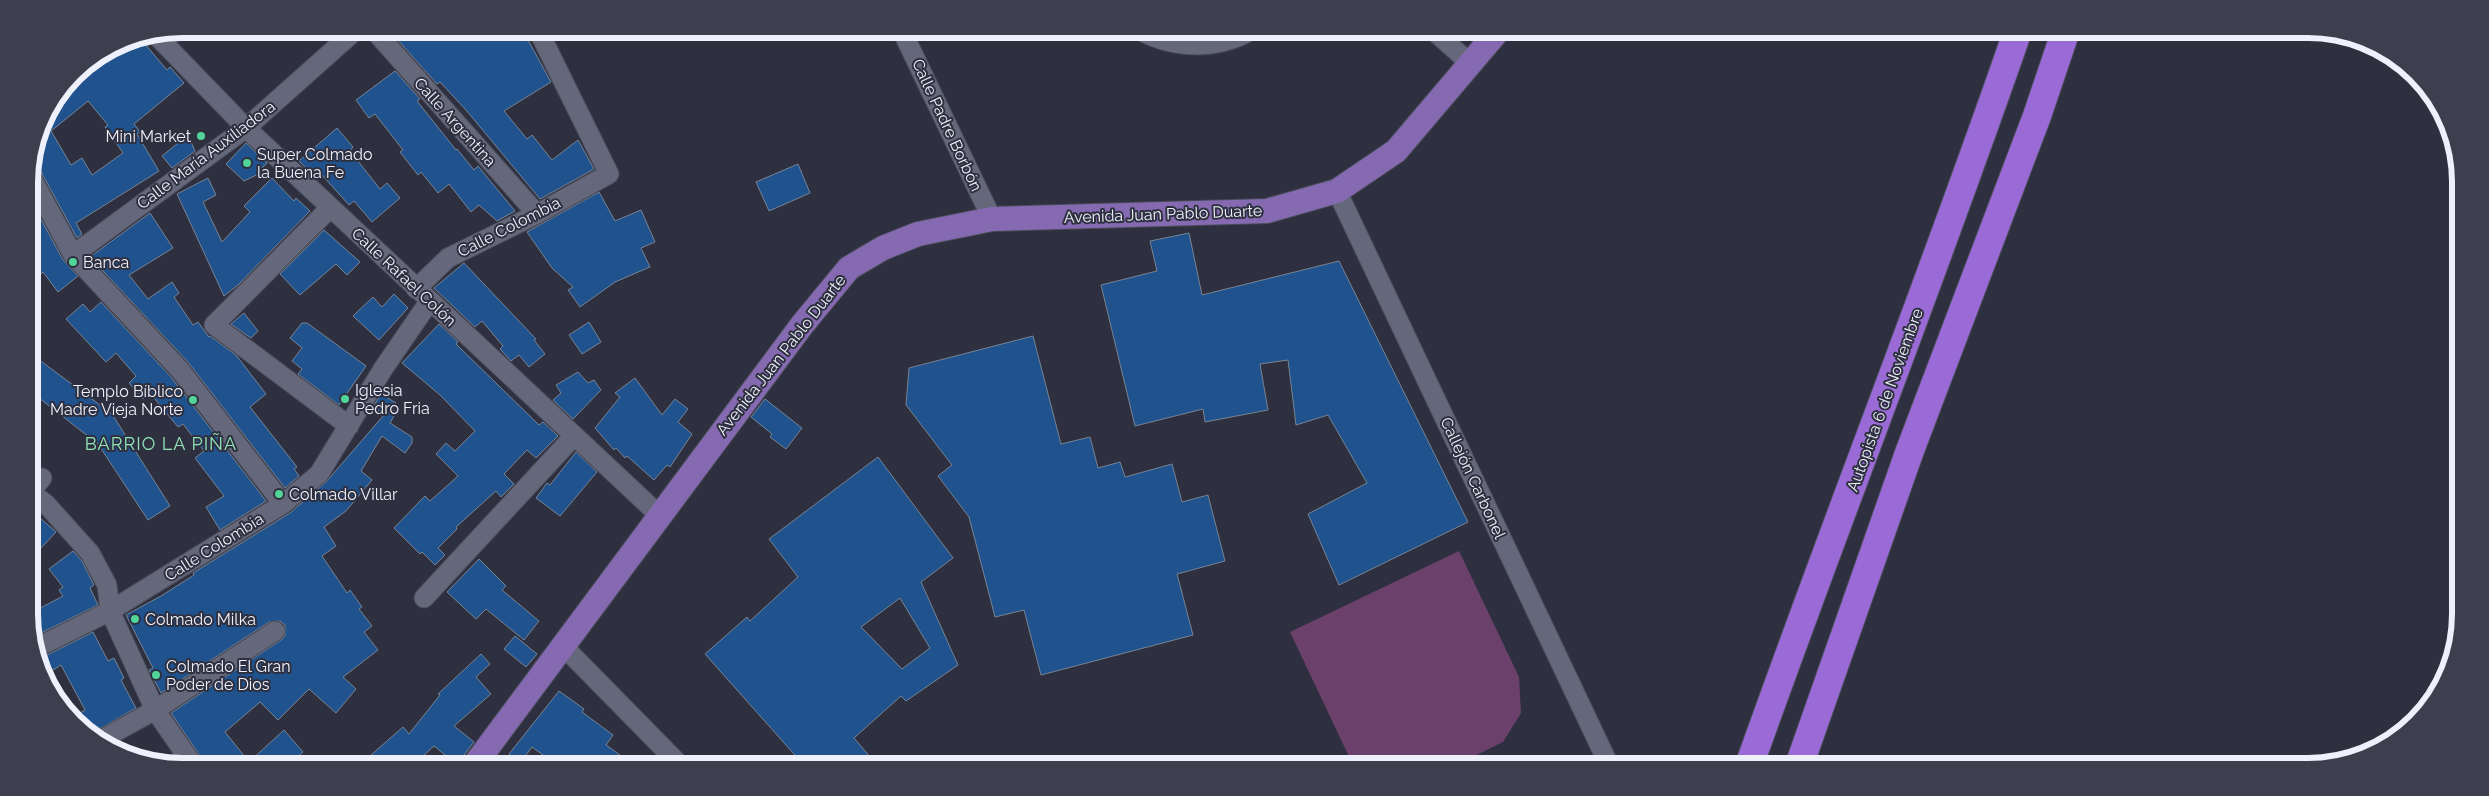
<svg xmlns="http://www.w3.org/2000/svg" width="2489" height="796" font-family="Raleway,sans-serif">
	<style>
		.green { fill: #6b416c }
		.building { fill: #20528d; stroke: #778494; fill-rule: evenodd }
		.lines { fill: none; stroke-linecap: round; stroke-linejoin: round }
		.minor-casing { stroke: #4a4c5a; stroke-width: 21 }
		.major-casing { stroke: #4a4c5a; stroke-width: 26 }
		.highway-casing { stroke: #4a4c5a; stroke-width: 30 }
		.minor { stroke: #65687a; stroke-width: 19 }
		.major { stroke: #856ab2; stroke-width: 24 }
		.highway { stroke: #9a6bd7; stroke-width: 28 }
		.poi-dot { fill: #52d397; stroke: #2e3040; stroke-width: 2 }
		.labels { text-anchor: middle; dominant-baseline: central; stroke-width: 4; stroke-linejoin: round; paint-order: stroke }
		.street-label { font-size: 16px; fill: #eef0fb; stroke: #2e3040 }
		.poi-label { font-size: 16px; fill: #eef0fb; stroke: #2e3040; text-anchor: start }
		.neighbourhood-label { font-size: 18px; letter-spacing: 1px; fill: #91e2b7; stroke: #2e3040 }
		.rim { fill: none; stroke: #eef0fb; stroke-width: 6 }
	</style>
	<rect width="100%" height="100%" fill="#2e3040"/>
	<path class="green" d="M 1459,551 L 1519,677 L 1521,713 L 1503,742 L 1456,765 L 1353,765 L 1290,632 Z"/>
	<path class="building" d="M 388,29 L 527,30 L 530,39 L 528,40 L 551,82 L 504,111 L 527,139 L 532,135 L 552,160 L 578,140 L 594,169 L 540,199 L 466,110 L 440,82 L 437,84 Z
		M 139,37 L 167,70 L 170,67 L 184,83 L 134,124 L 140,132 L 137,134 L 159,171 L 76,223 L 82,234 L 77,238 L 39,168 L 31,162 L 41,123 L 69,81 L 89,65 L 91,68 L 123,40 ZM 88,101 L 108,125 L 105,127 L 123,153 L 92,175 L 82,158 L 71,165 L 51,131 Z
		M 395,71 L 420,99 L 417,101 L 456,150 L 457,149 L 474,170 L 478,166 L 515,211 L 497,221 L 479,205 L 471,212 L 449,184 L 438,193 L 421,172 L 418,175 L 400,152 L 403,150 L 375,114 L 369,118 L 356,100 Z
		M 337,128 L 353,147 L 350,151 L 380,189 L 387,183 L 400,198 L 372,222 L 354,201 L 349,205 L 322,175 L 317,179 L 299,161 Z
		M 188,135 L 195,151 L 172,168 L 162,156 Z
		M 246,143 L 267,163 L 262,168 L 265,171 L 244,181 L 226,164 Z
		M 798,164 L 810,193 L 769,211 L 756,182 Z
		M 208,178 L 216,195 L 203,202 L 222,242 L 250,212 L 244,206 L 272,178 L 294,201 L 296,198 L 310,211 L 238,285 L 224,296 L 177,194 Z
		M 599,192 L 615,221 L 641,210 L 655,242 L 641,248 L 650,267 L 615,282 L 580,307 L 568,290 L 573,287 L 552,268 L 527,232 Z
		M 29,197 L 63,260 L 78,276 L 58,292 L 43,272 L 41,274 L 30,257 Z
		M 150,213 L 173,248 L 129,275 L 148,299 L 172,282 L 179,293 L 174,297 L 193,325 L 198,322 L 209,337 L 210,336 L 236,355 L 266,394 L 250,407 L 297,467 L 294,469 L 299,476 L 285,488 L 188,362 L 90,257 Z
		M 324,230 L 360,262 L 347,275 L 336,264 L 300,295 L 280,274 Z
		M 1189,233 L 1202,295 L 1339,261 L 1468,522 L 1339,585 L 1308,514 L 1367,483 L 1328,415 L 1296,425 L 1288,360 L 1260,364 L 1268,410 L 1205,422 L 1203,409 L 1135,426 L 1101,285 L 1157,271 L 1150,241 Z
		M 464,263 L 536,339 L 534,340 L 545,354 L 529,367 L 519,355 L 511,361 L 500,349 L 503,346 L 482,321 L 475,327 L 434,288 Z
		M 394,294 L 408,308 L 379,340 L 353,316 L 373,297 L 382,307 Z
		M 101,302 L 171,377 L 266,501 L 220,530 L 206,507 L 224,496 L 195,458 L 204,451 L 183,424 L 178,427 L 150,393 L 143,399 L 129,383 L 136,376 L 116,353 L 106,362 L 66,319 L 83,304 L 90,312 Z
		M 244,313 L 258,331 L 251,338 L 231,324 Z
		M 589,322 L 601,342 L 582,354 L 569,335 Z
		M 302,323 L 307,323 L 366,366 L 339,405 L 298,374 L 302,369 L 292,361 L 302,348 L 290,338 Z
		M 439,324 L 458,342 L 456,344 L 539,425 L 543,422 L 558,436 L 536,458 L 527,450 L 504,474 L 514,484 L 501,497 L 496,491 L 456,527 L 457,529 L 438,548 L 445,555 L 435,565 L 422,552 L 420,554 L 394,528 L 425,496 L 430,501 L 458,476 L 436,454 L 446,443 L 455,451 L 475,431 L 440,395 L 402,363 Z
		M 1033,336 L 1061,444 L 1090,437 L 1098,468 L 1120,462 L 1125,477 L 1172,464 L 1182,502 L 1208,495 L 1225,561 L 1177,574 L 1193,635 L 1041,675 L 1024,610 L 995,617 L 969,517 L 938,476 L 952,465 L 906,405 L 909,368 Z
		M 30,353 L 112,414 L 170,506 L 148,520 L 98,444 L 30,391 Z
		M 578,372 L 588,383 L 594,380 L 601,390 L 573,419 L 553,400 L 561,393 L 556,385 Z
		M 635,378 L 662,415 L 675,399 L 688,409 L 678,422 L 692,434 L 670,467 L 667,465 L 654,480 L 627,456 L 625,458 L 616,448 L 614,450 L 595,428 L 620,397 L 615,393 Z
		M 381,394 L 396,403 L 381,412 L 373,407 Z
		M 765,399 L 802,428 L 786,449 L 770,437 L 772,434 L 751,417 Z
		M 390,408 L 396,412 L 390,423 L 412,437 L 412,443 L 405,453 L 382,436 L 361,471 L 372,480 L 346,511 L 324,527 L 336,546 L 322,556 L 347,593 L 350,590 L 362,607 L 359,609 L 372,626 L 364,632 L 378,650 L 343,677 L 356,689 L 336,713 L 309,689 L 278,720 L 260,702 L 225,732 L 249,762 L 284,730 L 303,752 L 292,762 L 202,762 L 200,756 L 171,713 L 281,640 L 285,636 L 285,625 L 280,621 L 269,622 L 161,693 L 149,670 L 153,668 L 126,615 L 161,596 L 194,575 L 193,573 L 290,513 L 326,482 Z
		M 576,452 L 597,472 L 560,516 L 536,498 L 547,483 L 550,485 Z
		M 878,457 L 953,558 L 921,582 L 958,665 L 906,701 L 901,696 L 854,738 L 876,764 L 802,763 L 705,654 L 747,617 L 750,621 L 798,577 L 769,539 ZM 900,598 L 930,648 L 902,669 L 861,627 Z
		M 31,510 L 56,532 L 31,559 Z
		M 73,551 L 82,561 L 94,585 L 90,588 L 98,605 L 41,633 L 31,613 L 63,596 L 59,590 L 63,587 L 49,569 Z
		M 479,559 L 506,586 L 502,590 L 539,621 L 524,640 L 486,609 L 476,619 L 447,592 Z
		M 93,632 L 108,661 L 114,658 L 124,678 L 121,680 L 136,708 L 89,735 L 71,719 L 85,710 L 61,665 L 47,674 L 39,659 Z
		M 515,636 L 537,654 L 526,667 L 504,649 Z
		M 481,654 L 490,664 L 476,677 L 491,694 L 454,726 L 474,742 L 458,763 L 455,763 L 434,746 L 415,763 L 363,762 L 403,727 L 409,734 L 440,695 L 438,694 Z
		M 559,691 L 584,709 L 582,712 L 613,735 L 606,745 L 631,763 L 554,763 L 532,747 L 520,763 L 509,754 Z"/>
	<g class="lines">
		<defs>
			<path id="minor" d="M 373,29 L 537,214
				M 902,31 L 992,219
				M 1141,31 C 1175,49 1216,50 1250,31
				M 1435,32 L 1472,65
				M 155,34 L 246,128 L 659,515
				M 29,173 L 73,255 L 180,370 L 283,504
				M 1337,191 L 1609,765
				M 330,208 L 214,325 L 349,426
				M 73,255 L 246,128 L 357,29
				M 416,289 L 448,258 L 537,214 L 609,174 L 538,30
				M 31,491 L 42,478
				M 31,493 L 46,504 L 90,553 L 107,585 L 110,611 L 155,710 L 191,762
				M 424,598 L 574,436
				M 564,647 L 678,763
				M 34,649 L 110,611 L 283,504 L 319,474 L 383,369 L 429,302
				M 97,742 L 155,710 L 275,631"/>
			<path id="major" d="M 476,763 L 802,325 L 849,268 L 883,248 L 918,234 L 992,219 L 1267,211 L 1337,191 L 1396,151 L 1497,32"/>
			<path id="highway" d="M 1749,766 C 1836,521 1932,279 2017,33
				M 1799,766 L 1909,453 L 2037,116 L 2065,33"/>
		</defs>
		<use href="#minor" class="minor-casing"/>
		<use href="#major" class="major-casing"/>
		<use href="#highway" class="highway-casing"/>
		<use href="#minor" class="minor"/>
		<use href="#major" class="major"/>
		<use href="#highway" class="highway"/>
	</g>
	<g class="poi-dot">
		<circle cx="201" cy="136" r="5"/>
		<circle cx="247" cy="163" r="5"/>
		<circle cx="73" cy="262" r="5"/>
		<circle cx="345" cy="399" r="5"/>
		<circle cx="193" cy="400" r="5"/>
		<circle cx="279" cy="494" r="5"/>
		<circle cx="135" cy="619" r="5"/>
		<circle cx="156" cy="675" r="5"/>
	</g>
	<g class="labels">
		<g class="street-label">
			<text transform="translate(455 122) rotate(48)">Calle Argentina</text>
			<text transform="translate(947 125) rotate(65)">Calle Padre Borbón</text>
			<text transform="translate(206 155) rotate(-37)">Calle María Auxiliadora</text>
			<text transform="translate(1163 214) rotate(-2)">Avenida Juan Pablo Duarte</text>
			<text transform="translate(509 227) rotate(-27)">Calle Colombia</text>
			<text transform="translate(404 277) rotate(43)">Calle Rafael Colón</text>
			<text transform="translate(781 355) rotate(-52)">Avenida Juan Pablo Duarte</text>
			<text transform="translate(1885 400) rotate(-70)">Autopista 6 de Noviembre</text>
			<text transform="translate(1473 478) rotate(65)">Callejón Carbonel</text>
			<text transform="translate(214 547) rotate(-32)">Calle Colombia</text>
		</g>
		<g class="poi-label">
			<text x="191" y="136" text-anchor="end">Mini Market</text>
			<text x="257" y="154">Super Colmado<tspan x="257" dy="18">la Buena Fe</tspan></text>
			<text x="83" y="262">Banca</text>
			<text x="355" y="390">Iglesia<tspan x="355" dy="18">Pedro Fria</tspan></text>
			<text x="183" y="391" text-anchor="end">Templo Bíblico<tspan x="183" dy="18">Madre Vieja Norte</tspan></text>
			<text x="289" y="494">Colmado Villar</text>
			<text x="145" y="619">Colmado Milka</text>
			<text x="166" y="666">Colmado El Gran<tspan x="166" dy="18">Poder de Dios</tspan></text>
		</g>
		<g class="neighbourhood-label">
			<text x="161" y="443">BARRIO LA PIÑA</text>
		</g>
	</g>
	<path d="M0 0H2489V796H0ZM182 38H2308A144 144 0 0 1 2452 182V614A144 144 0 0 1 2308 758H182A144 144 0 0 1 38 614V182A144 144 0 0 1 182 38Z" fill="#3d3f4f" fill-rule="evenodd"/>
	<path class="rim" d="M182 38H2308A144 144 0 0 1 2452 182V614A144 144 0 0 1 2308 758H182A144 144 0 0 1 38 614V182A144 144 0 0 1 182 38Z"/>
</svg>
